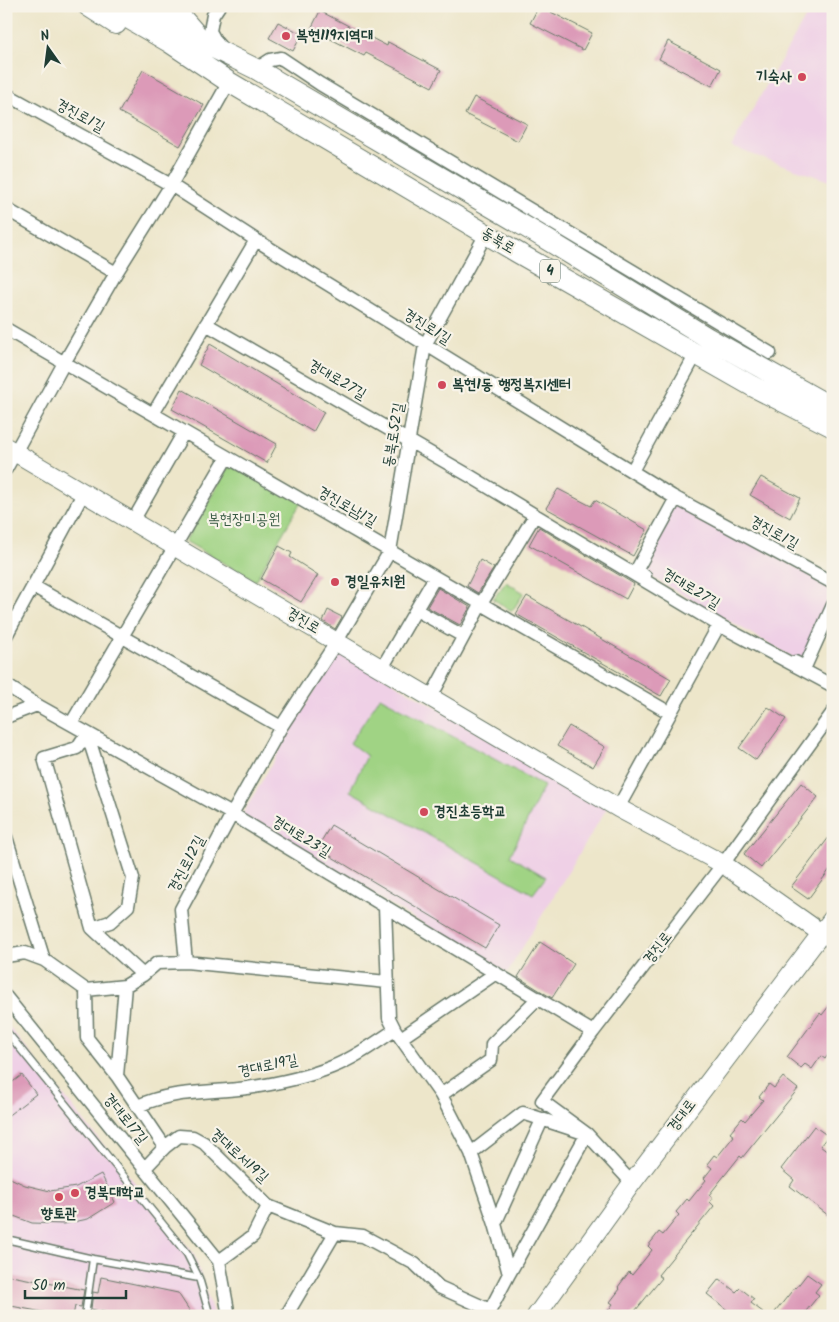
<svg xmlns="http://www.w3.org/2000/svg" width="839" height="1322" font-family="Kalam,'Poor Story',sans-serif">
	<style>
		.built { fill: #efd0e6 }
		.green { fill: #a0d384; stroke: #60885c }
		.building { fill: #dc9ab8 }
		.lines { fill: none; stroke-linecap: round; stroke-linejoin: round }
		.lane-casing { stroke: #677868; stroke-width: 9 }
		.street-casing { stroke: #677868; stroke-width: 15 }
		.secondary-casing { stroke: #677868; stroke-width: 20 }
		.primary-casing { stroke: #677868; stroke-width: 22 }
		.lane { stroke: #fff; stroke-width: 6 }
		.street { stroke: #fff; stroke-width: 12 }
		.secondary { stroke: #fff; stroke-width: 18 }
		.primary { stroke: #fff; stroke-width: 20 }
		.poi-dot { fill: #d1495b; stroke: #f7f3e8; stroke-width: 2 }
		.labels { text-anchor: middle; dominant-baseline: central; stroke-width: 4.5; stroke-linejoin: round; paint-order: stroke }
		.shield { fill: #f7f3e8; stroke: #60746a; stroke-width: 1 }
		.shield-label { font-size: 14px; font-weight: bold; fill: #1f3d34 }
		.poi-label { font-size: 15px; font-weight: bold; fill: #1f3d34; stroke: #f7f3e8; text-anchor: start }
		.street-label { font-size: 15px; fill: #1f3d34; stroke: #f7f3e8 }
		.park-label { font-size: 15px; fill: #395b44; stroke: #f7f3e8 }
	</style>
	<rect width="100%" height="100%" fill="#f7f3e8"/>
	<filter id="ink" filterUnits="userSpaceOnUse"><feTurbulence type="fractalNoise" baseFrequency=".02" numOctaves="2"/><feDisplacementMap in="SourceGraphic" scale="10" xChannelSelector="R" yChannelSelector="G"/><feConvolveMatrix kernelMatrix="1 2 1 2 8 2 1 2 1" color-interpolation-filters="sRGB"/></filter>
	<filter id="wash" filterUnits="userSpaceOnUse"><feTurbulence type="fractalNoise" baseFrequency=".0096" numOctaves="4" result="noise"/><feDisplacementMap in="SourceGraphic" scale="20" xChannelSelector="R" yChannelSelector="G"/><feGaussianBlur stdDeviation="1.12" result="paint"/><feColorMatrix in="noise" values="0 0 0 0 0 0 0 0 0 0 0 0 0 0 0 0 0 1.4 0 .05"/><feComposite in="paint" operator="in"/></filter>
	<g filter="url(#wash)">
		<rect width="100%" height="100%" fill="#ede6ca"/>
		<path class="built" d="M 812,6 L 833,6 L 833,182 L 731,147 Z
			M 675,502 L 833,587 L 833,610 L 808,666 L 638,569 Z
			M 338,650 L 607,808 L 507,973 L 241,817 Z
			M 6,1023 L 92,1131 L 194,1254 L 214,1316 L 6,1316 Z"/>
		<path class="green" d="M 234,458 L 303,499 L 255,581 L 185,541 Z
			M 506,582 L 524,593 L 512,611 L 493,599 Z
			M 380,697 L 544,786 L 510,856 L 546,877 L 533,894 L 350,791 L 353,784 L 367,756 L 350,743 Z"/>
		<g id="blocks">
			<path class="building" d="M 539,6 L 592,33 L 583,50 L 530,23 Z
				M 320,11 L 387,46 L 388,42 L 441,70 L 432,87 L 366,53 L 364,56 L 311,29 Z
				M 278,22 L 302,34 L 293,51 L 269,38 Z
				M 668,41 L 721,69 L 712,86 L 659,59 Z
				M 143,70 L 204,105 L 180,146 L 119,112 Z
				M 474,97 L 527,124 L 518,141 L 465,114 Z
				M 210,344 L 324,412 L 313,432 L 199,365 Z
				M 182,389 L 277,444 L 267,463 L 172,409 Z
				M 761,477 L 800,498 L 790,518 L 750,495 Z
				M 558,489 L 591,506 L 595,500 L 647,530 L 633,556 L 546,508 Z
				M 539,527 L 634,584 L 626,599 L 529,545 Z
				M 279,546 L 292,553 L 290,557 L 318,575 L 301,602 L 261,579 Z
				M 480,560 L 494,568 L 478,593 L 467,586 Z
				M 438,588 L 470,607 L 460,625 L 427,607 Z
				M 527,596 L 671,679 L 661,696 L 516,614 Z
				M 328,610 L 342,617 L 335,629 L 323,621 Z
				M 768,707 L 786,719 L 756,760 L 739,748 Z
				M 569,726 L 605,747 L 593,767 L 557,746 Z
				M 801,783 L 818,797 L 761,868 L 744,854 Z
				M 331,825 L 499,925 L 485,948 L 317,848 Z
				M 833,832 L 833,865 L 808,899 L 791,887 Z
				M 540,942 L 574,964 L 552,998 L 518,977 Z
				M 833,1001 L 833,1048 L 825,1059 L 821,1056 L 812,1069 L 805,1064 L 801,1068 L 787,1057 L 820,1013 L 822,1015 Z
				M 22,1075 L 36,1094 L 6,1117 L 6,1087 Z
				M 783,1077 L 798,1089 L 742,1158 L 740,1156 L 709,1195 L 713,1198 L 710,1202 L 714,1206 L 658,1275 L 662,1278 L 631,1316 L 604,1316 L 613,1304 L 610,1302 L 620,1289 L 618,1287 L 629,1272 L 632,1275 L 652,1250 L 648,1246 L 659,1232 L 663,1235 L 679,1215 L 676,1212 L 687,1199 L 689,1201 L 706,1180 L 704,1178 L 712,1168 L 707,1164 L 714,1155 L 717,1157 L 734,1136 L 730,1133 L 742,1118 L 745,1121 L 763,1100 L 759,1097 L 769,1084 L 774,1088 Z
				M 814,1126 L 828,1136 L 820,1146 L 833,1156 L 833,1219 L 790,1186 L 794,1180 L 781,1169 Z
				M 101,1174 L 115,1202 L 88,1219 L 63,1224 L 32,1223 L 6,1213 L 6,1176 L 25,1185 L 50,1191 L 76,1187 Z
				M 807,1274 L 821,1284 L 815,1292 L 819,1295 L 802,1316 L 772,1316 L 795,1287 L 796,1288 Z
				M 6,1275 L 84,1290 L 81,1307 L 75,1306 L 73,1316 L 63,1316 L 6,1305 Z
				M 101,1277 L 178,1293 L 193,1316 L 122,1316 L 91,1309 L 93,1292 L 98,1293 Z
				M 719,1279 L 736,1292 L 740,1288 L 754,1299 L 751,1303 L 768,1316 L 735,1316 L 707,1294 Z"/>
		</g>
	</g>
	<g filter="url(#ink)">
		<use href="#blocks" fill-opacity="0" stroke="#677868" stroke-width="1"/>
		<g class="lines">
			<defs>
				<path id="lane" d="M 6,1031 L 187,1254 L 199,1278 L 210,1316
					M 6,1239 L 93,1259 L 199,1278
					M 85,1316 L 93,1259"/>
				<path id="street" d="M 219,6 L 213,15 L 210,31 L 216,42 L 222,49
					M 256,69 L 270,60 L 281,58 L 320,84 L 770,353
					M 6,94 L 171,185 L 256,240 L 672,496 L 833,583
					M 6,209 L 116,273
					M 206,324 L 470,476 L 553,526 L 719,625 L 833,686
					M 6,329 L 670,713
					M 153,414 L 256,240
					M 6,469 L 64,363 L 116,273 L 171,185 L 229,82
					M 632,471 L 696,354
					M 133,521 L 184,432
					M 645,576 L 636,571 L 676,498
					M 33,586 L 281,727
					M 416,610 L 463,636
					M 6,636 L 84,492
					M 795,662 L 805,667 L 833,605
					M 382,668 L 435,577
					M 6,685 L 37,705 L 232,814 L 593,1032 L 542,1101 L 587,1134 L 632,1183
					M 431,697 L 481,604 L 535,515
					M 6,717 L 37,705
					M 71,724 L 227,457
					M 87,733 L 133,878 L 128,906 L 110,922 L 92,928 L 44,758 L 77,748 Z
					M 618,808 L 719,625
					M 6,837 L 44,960 L 86,990 L 125,986 L 143,975 L 157,963 L 186,962 L 181,909 L 232,814 L 281,727 L 337,641 L 390,551 L 425,345 L 486,234
					M 385,906 L 389,1018 L 395,1030 L 441,1095 L 471,1153 L 495,1224 L 509,1274 L 487,1316
					M 92,928 L 143,975
					M 821,933 L 833,944
					M 6,956 L 25,953 L 44,960
					M 186,962 L 387,982
					M 125,986 L 117,1076 L 165,1147 L 179,1136 L 193,1137 L 204,1143 L 268,1206 L 335,1233 L 363,1236 L 415,1264 L 439,1287 L 490,1310
					M 86,990 L 87,1038 L 117,1076
					M 6,997 L 219,1261 L 229,1316
					M 593,1032 L 723,864 L 833,712
					M 401,1038 L 496,973
					M 441,1095 L 491,1060 L 492,1044 L 538,998
					M 138,1106 C 172,1090 210,1093 247,1088 C 274,1084 307,1077 332,1067 C 355,1058 375,1043 395,1030
					M 471,1153 L 523,1113 L 587,1134 L 509,1274
					M 144,1169 L 165,1147
					M 495,1224 L 542,1120
					M 219,1261 L 253,1236 L 268,1206
					M 286,1316 L 335,1233"/>
				<path id="secondary" d="M 6,447 L 618,808 L 723,864 L 821,933
					M 536,1316 L 632,1183 L 833,918"/>
				<path id="primary" d="M 88,6 L 116,24
					M 107,6 L 169,42 L 229,82 L 520,254 L 752,386 L 833,427
					M 137,6 L 177,30 L 256,69 L 536,233 L 708,338 L 833,408
					M 168,6 L 177,12 L 197,35"/>
			</defs>
			<use href="#lane" class="lane-casing"/>
			<use href="#street" class="street-casing"/>
			<use href="#secondary" class="secondary-casing"/>
			<use href="#primary" class="primary-casing"/>
			<use href="#lane" class="lane"/>
			<use href="#street" class="street"/>
			<use href="#secondary" class="secondary"/>
			<use href="#primary" class="primary"/>
		</g>
	</g>
	<g class="poi-dot">
		<circle cx="286" cy="36" r="5"/>
		<circle cx="802" cy="77" r="5"/>
		<circle cx="442" cy="385" r="5"/>
		<circle cx="335" cy="582" r="5"/>
		<circle cx="424" cy="812" r="5"/>
		<circle cx="75" cy="1193" r="5"/>
		<circle cx="59" cy="1197" r="5"/>
	</g>
	<g class="labels">
		<rect class="shield" x="540" y="259.5" width="20" height="23" rx="4"/>
		<g class="shield-label">
			<text x="550" y="271">4</text>
		</g>
		<g class="poi-label">
			<text x="296" y="36">복현119지역대</text>
			<text x="792" y="77" text-anchor="end">기숙사</text>
			<text x="452" y="385">복현1동 행정복지센터</text>
			<text x="345" y="582">경일유치원</text>
			<text x="434" y="812">경진초등학교</text>
			<text x="85" y="1193">경북대학교</text>
			<text x="59" y="1214" text-anchor="middle">향토관</text>
		</g>
		<g class="street-label">
			<text transform="translate(80 116) rotate(29)">경진로1길</text>
			<text transform="translate(498 241) rotate(31)">동북로</text>
			<text transform="translate(427 327) rotate(32)">경진로1길</text>
			<text transform="translate(337 380) rotate(30)">경대로27길</text>
			<text transform="translate(394 435) rotate(-80)">동북로52길</text>
			<text transform="translate(347 507) rotate(30)">경진로남1길</text>
			<text transform="translate(774 533) rotate(29)">경진로1길</text>
			<text transform="translate(691 589) rotate(31)">경대로27길</text>
			<text transform="translate(303 621) rotate(31)">경진로</text>
			<text transform="translate(301 837) rotate(31)">경대로23길</text>
			<text transform="translate(187 864) rotate(-62)">경진로12길</text>
			<text transform="translate(658 948) rotate(-52)">경진로</text>
			<text transform="translate(268 1066) rotate(-12)">경대로19길</text>
			<text transform="translate(682 1116) rotate(-53)">경대로</text>
			<text transform="translate(125 1119) rotate(51)">경대로17길</text>
			<text transform="translate(239 1156) rotate(42)">경대로서19길</text>
		</g>
		<g class="park-label">
			<text x="244" y="520">복현장미공원</text>
		</g>
	</g>
	<rect width="839" height="1322" fill="none" stroke="#f7f3e8" stroke-width="25"/>
	<g transform="translate(48 48) rotate(346)" stroke="#f7f3e8" stroke-width="4" paint-order="stroke">
	<path d="M0-4L9 19L0 12L-9 19Z" fill="#1f3d34"/>
	<text y="-8" font-size="14" font-weight="bold" text-anchor="middle" fill="#1f3d34">N</text>
	</g>
	<path d="M25 1290v8h101v-8" fill="none" stroke="#1f3d34" stroke-width="2.5"/>
	<text x="32" y="1290" font-size="15" fill="#1f3d34" stroke="#f7f3e8" stroke-width="4" paint-order="stroke">50 m</text>
</svg>
